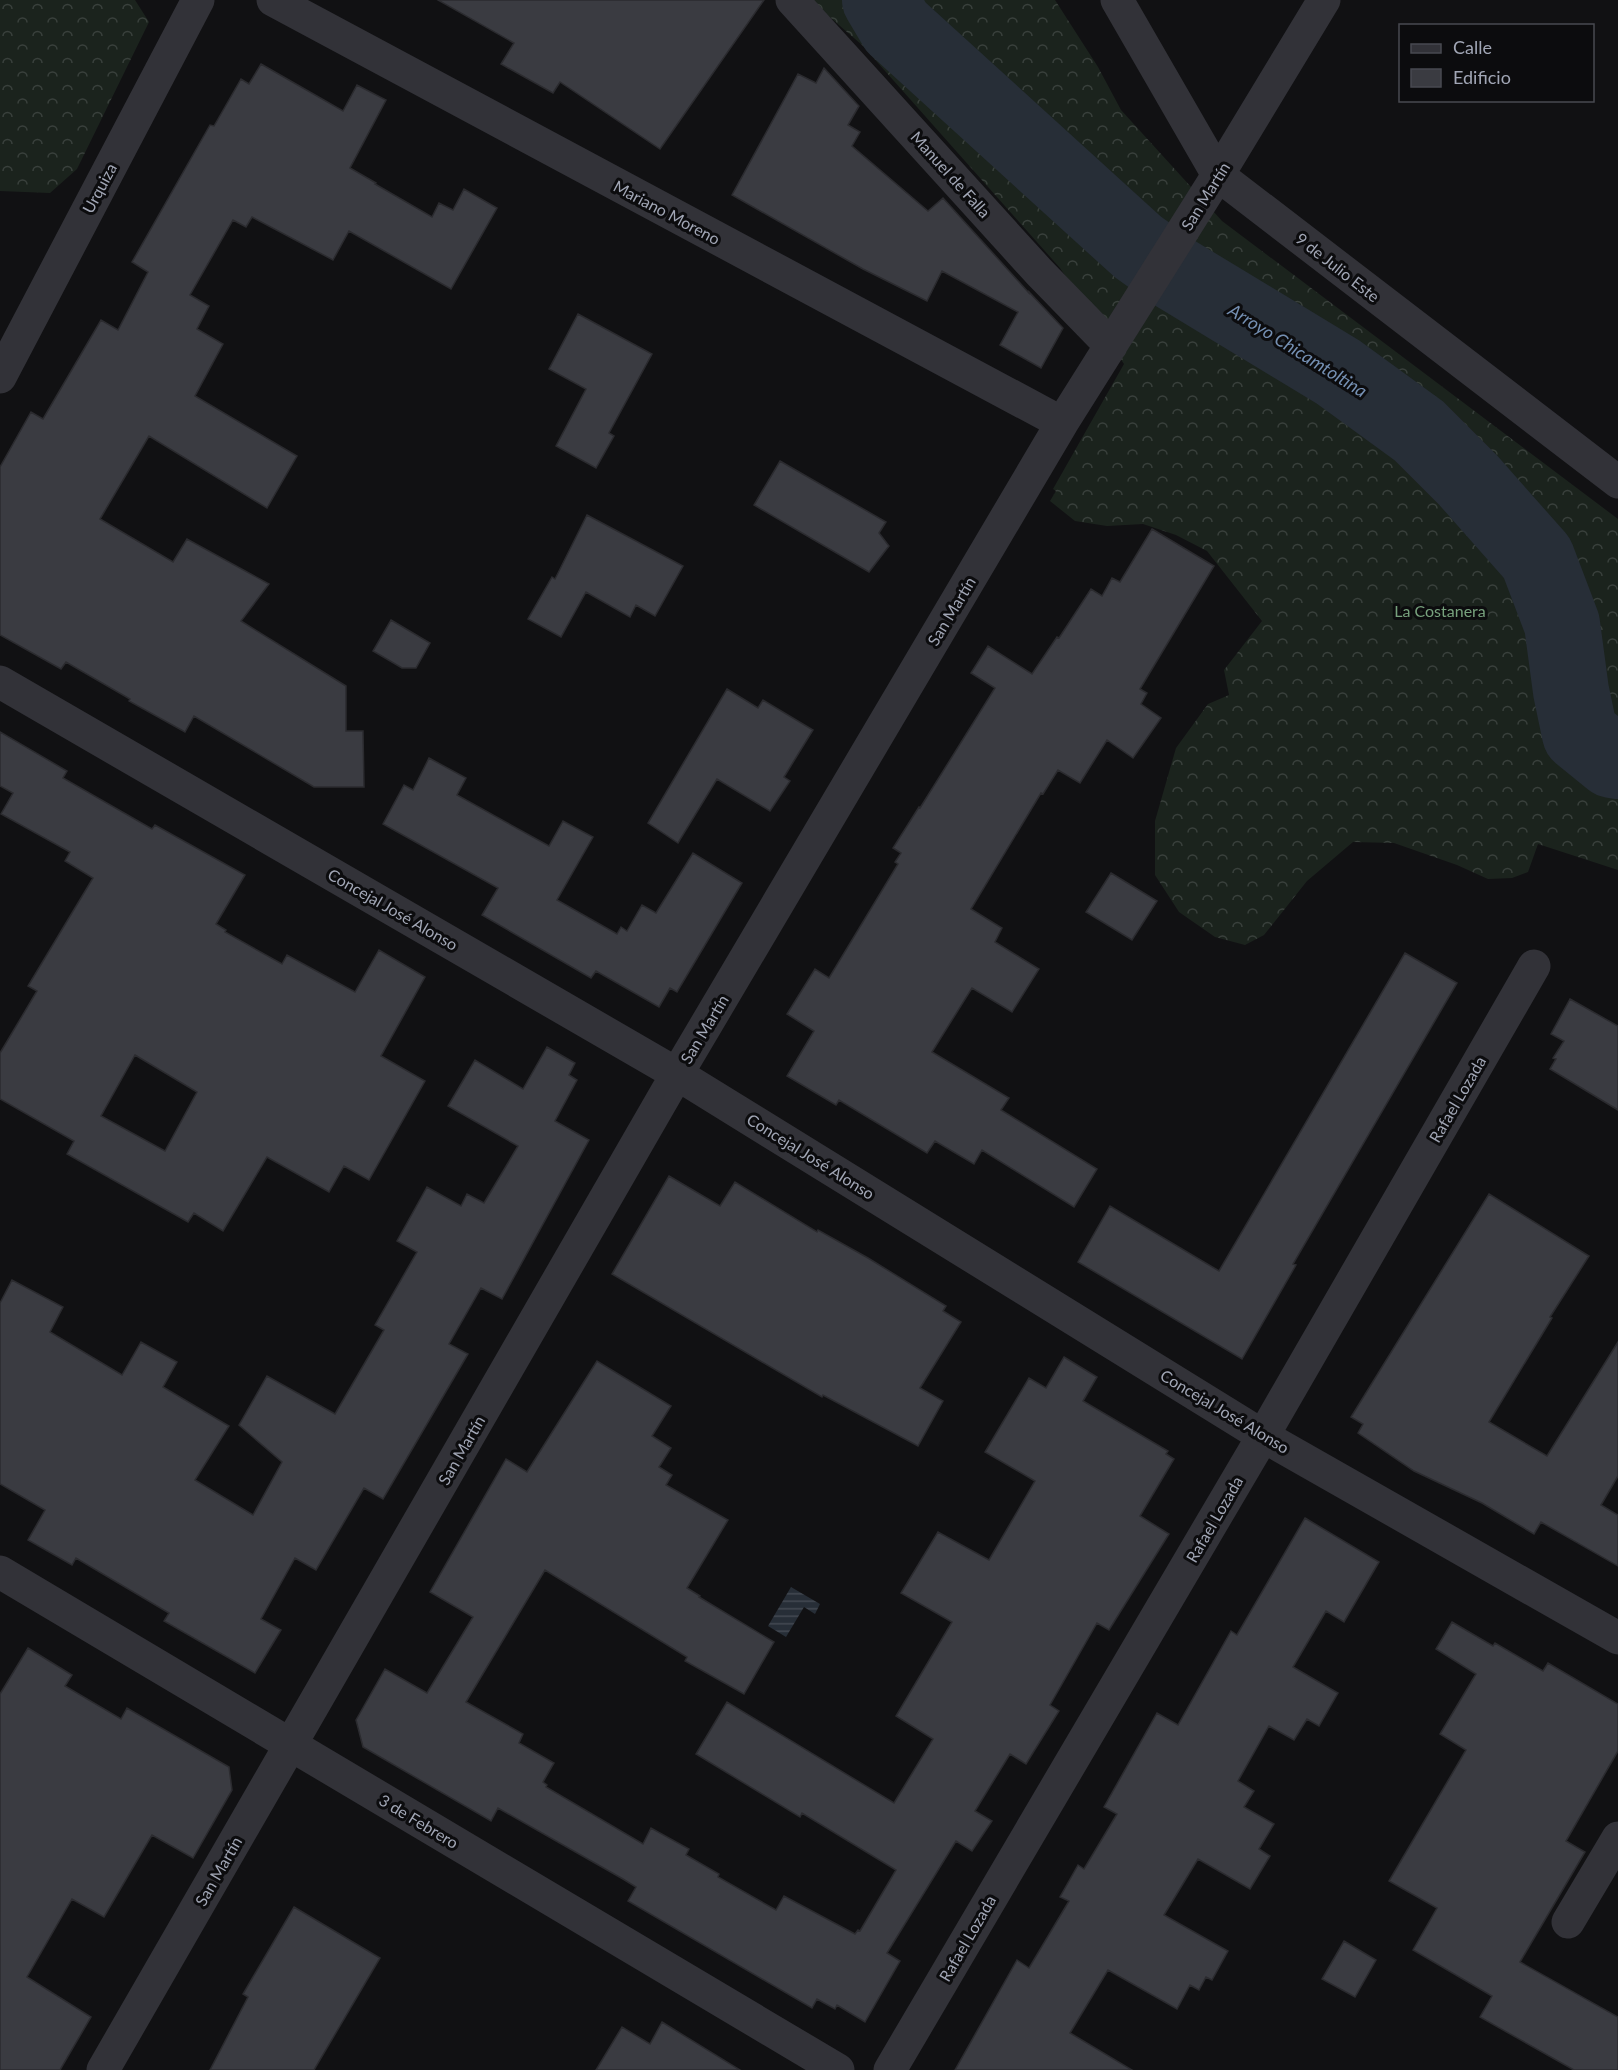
<svg xmlns="http://www.w3.org/2000/svg" width="1618" height="2070" font-family="Lato,sans-serif">
	<style>
		.forest { fill: url(#forest-crowns) }
		.water { fill: url(#water-rules) }
		.lines { fill: none; stroke-linecap: round; stroke-linejoin: round }
		.river { stroke: #272e37; stroke-width: 76 }
		.building { fill: #3a3b41; stroke: #2b2b2f; stroke-width: 1.5; fill-rule: evenodd }
		.minor { stroke: #323238; stroke-width: 33 }
		.labels { text-anchor: middle; dominant-baseline: central; stroke-width: 6; stroke-linejoin: round; paint-order: stroke }
		.street-label { font-size: 16px; fill: #a1a6b5; stroke: #0c0c0e }
		.park-label { font-size: 16px; fill: #77a17d; stroke: #0c0c0e }
		.water-label { font-size: 18px; font-style: italic; fill: #7590b3; stroke: #0c0c0e }
	</style>
	<defs>
		<pattern id="forest-crowns" width="20" height="18" patternUnits="userSpaceOnUse" patternTransform="scale(1.5)"><rect width="20" height="18" fill="#1b231d"/><path d="M2 6a3 3 0 1 1 6 0M12 15a3 3 0 1 1 6 0" fill="none" stroke="#39403c"/></pattern>
		<pattern id="water-rules" width="6" height="5" patternUnits="userSpaceOnUse" patternTransform="scale(1.5)"><rect width="6" height="5" fill="#272e37"/><path d="M0 2.5h6" fill="none" stroke="#434952"/></pattern>
	</defs>
	<rect width="100%" height="100%" fill="#111113"/>
	<path class="forest" d="M 0,0 L 135,0 L 149,22 L 77,169 L 50,193 L 0,191 Z
		M 810,0 L 1055,0 L 1098,67 L 1121,110 L 1222,221 L 1618,519 L 1618,870 L 1538,844 L 1528,872 L 1512,878 L 1488,879 L 1457,865 L 1394,843 L 1353,842 L 1307,881 L 1264,935 L 1245,945 L 1215,937 L 1179,912 L 1155,875 L 1155,821 L 1176,748 L 1208,704 L 1229,695 L 1224,670 L 1262,621 L 1207,551 L 1176,535 L 1143,524 L 1107,526 L 1075,521 L 1050,501 L 1056,491 L 1053,489 L 1124,364 L 1060,268 L 862,45 Z"/>
	<path class="water" d="M 791,1587 L 820,1604 L 815,1614 L 804,1607 L 786,1637 L 768,1626 Z"/>
	<g class="lines">
		<path class="river" d="M 880,0 L 896,27 L 1138,247 L 1173,272 L 1338,372 L 1419,431 L 1468,480 L 1537,558 L 1562,624 L 1571,691 L 1580,734 L 1612,760 L 1618,761"/>
	</g>
	<path class="building" d="M 438,0 L 764,0 L 660,149 L 560,82 L 553,93 L 501,64 L 514,43 Z
		M 261,64 L 343,111 L 357,85 L 386,100 L 350,168 L 376,183 L 375,184 L 432,217 L 439,203 L 453,210 L 464,189 L 497,208 L 451,289 L 349,231 L 333,260 L 252,217 L 246,227 L 233,220 L 190,295 L 209,306 L 197,329 L 223,344 L 195,396 L 297,456 L 267,508 L 149,436 L 100,519 L 173,562 L 187,539 L 269,584 L 241,621 L 346,686 L 346,731 L 363,731 L 364,787 L 314,787 L 194,716 L 185,732 L 129,701 L 130,699 L 66,662 L 61,669 L 0,635 L 0,467 L 31,412 L 43,419 L 101,320 L 118,330 L 148,272 L 132,262 L 210,125 L 214,126 L 241,79 L 249,84 Z
		M 824,68 L 859,106 L 848,125 L 860,132 L 852,146 L 928,211 L 943,198 L 1029,293 L 1029,292 L 1063,328 L 1041,368 L 1000,345 L 1018,312 L 942,271 L 927,301 L 863,269 L 732,195 L 798,74 L 816,83 Z
		M 578,314 L 652,354 L 609,433 L 614,436 L 596,468 L 556,446 L 586,389 L 549,369 Z
		M 780,461 L 886,522 L 879,533 L 889,546 L 869,572 L 754,505 Z
		M 587,515 L 683,566 L 655,616 L 636,605 L 630,617 L 586,592 L 561,637 L 528,619 L 552,577 L 555,579 Z
		M 1152,529 L 1214,566 L 1140,689 L 1147,693 L 1141,704 L 1161,718 L 1133,758 L 1107,740 L 1080,783 L 1058,770 L 1043,794 L 1041,793 L 971,909 L 1002,928 L 995,942 L 1039,969 L 1012,1012 L 972,988 L 932,1052 L 1009,1098 L 1001,1110 L 1097,1169 L 1074,1207 L 982,1150 L 974,1164 L 935,1141 L 927,1153 L 839,1100 L 836,1105 L 787,1076 L 814,1031 L 787,1014 L 815,969 L 829,978 L 898,864 L 895,862 L 901,853 L 893,848 L 919,807 L 920,808 L 995,688 L 971,673 L 988,646 L 1032,674 L 1057,637 L 1059,638 L 1091,589 L 1102,596 L 1112,578 L 1120,582 Z
		M 391,620 L 430,643 L 416,668 L 402,668 L 373,651 Z
		M 727,689 L 758,708 L 763,700 L 813,730 L 784,777 L 790,781 L 770,811 L 717,779 L 678,843 L 648,823 Z
		M 0,732 L 67,771 L 63,778 L 152,829 L 155,825 L 245,875 L 216,924 L 226,930 L 225,932 L 282,964 L 287,955 L 355,992 L 379,950 L 425,977 L 381,1056 L 425,1081 L 369,1180 L 344,1166 L 329,1192 L 267,1157 L 223,1231 L 194,1213 L 188,1222 L 67,1154 L 74,1141 L 0,1099 L 0,1053 L 37,991 L 28,986 L 93,878 L 65,861 L 70,852 L 1,814 L 13,793 L 0,786 ZM 135,1055 L 197,1092 L 165,1151 L 101,1116 Z
		M 429,758 L 466,778 L 457,795 L 549,846 L 563,821 L 593,837 L 557,900 L 617,934 L 621,927 L 627,931 L 642,905 L 656,913 L 693,853 L 742,883 L 677,992 L 670,988 L 659,1007 L 596,971 L 591,978 L 482,915 L 498,888 L 383,824 L 404,785 L 413,790 Z
		M 1111,873 L 1157,901 L 1132,940 L 1086,912 Z
		M 1405,953 L 1457,983 L 1293,1264 L 1296,1265 L 1242,1359 L 1078,1262 L 1110,1206 L 1219,1271 Z
		M 1570,999 L 1618,1026 L 1618,1110 L 1550,1069 L 1556,1059 L 1553,1058 L 1564,1041 L 1551,1034 Z
		M 547,1047 L 575,1063 L 569,1075 L 577,1080 L 555,1121 L 589,1140 L 502,1299 L 481,1288 L 449,1344 L 468,1354 L 383,1499 L 364,1488 L 316,1570 L 295,1558 L 261,1619 L 281,1630 L 255,1673 L 164,1621 L 169,1613 L 76,1558 L 72,1565 L 28,1540 L 45,1510 L 0,1484 L 0,1303 L 12,1280 L 63,1307 L 50,1332 L 122,1375 L 141,1342 L 177,1362 L 163,1387 L 229,1426 L 195,1480 L 253,1515 L 282,1462 L 239,1425 L 267,1376 L 335,1414 L 384,1330 L 375,1325 L 417,1252 L 397,1241 L 427,1187 L 461,1206 L 467,1194 L 484,1203 L 518,1146 L 448,1106 L 475,1060 L 523,1089 Z
		M 669,1176 L 720,1206 L 735,1182 L 817,1232 L 818,1230 L 868,1258 L 946,1306 L 943,1311 L 961,1322 L 920,1388 L 943,1401 L 918,1446 L 823,1395 L 822,1397 L 612,1274 Z
		M 1489,1194 L 1589,1256 L 1550,1317 L 1552,1318 L 1489,1422 L 1547,1456 L 1618,1342 L 1618,1476 L 1601,1505 L 1618,1515 L 1618,1566 L 1541,1522 L 1534,1534 L 1482,1503 L 1414,1471 L 1358,1433 L 1363,1424 L 1351,1417 Z
		M 1064,1357 L 1097,1377 L 1083,1401 L 1168,1451 L 1166,1454 L 1174,1459 L 1140,1516 L 1169,1534 L 1109,1630 L 1097,1623 L 1050,1705 L 1059,1711 L 1026,1764 L 1010,1754 L 975,1811 L 992,1821 L 972,1851 L 956,1841 L 887,1953 L 900,1961 L 865,2022 L 837,2005 L 835,2009 L 817,1999 L 812,2008 L 628,1901 L 636,1887 L 623,1879 L 498,1808 L 491,1821 L 363,1747 L 356,1720 L 385,1669 L 427,1693 L 473,1617 L 430,1592 L 506,1459 L 527,1472 L 597,1361 L 671,1406 L 652,1436 L 671,1448 L 659,1467 L 672,1475 L 666,1485 L 728,1520 L 687,1588 L 700,1596 L 699,1597 L 774,1642 L 744,1694 L 685,1661 L 687,1657 L 545,1570 L 466,1702 L 523,1734 L 519,1743 L 554,1763 L 543,1782 L 547,1785 L 546,1787 L 643,1844 L 651,1828 L 689,1849 L 686,1855 L 719,1874 L 718,1877 L 776,1910 L 784,1896 L 855,1934 L 858,1930 L 860,1931 L 896,1870 L 802,1813 L 800,1817 L 696,1754 L 727,1702 L 894,1803 L 933,1739 L 896,1716 L 952,1622 L 901,1593 L 938,1532 L 989,1560 L 1035,1481 L 985,1452 L 1029,1378 L 1046,1388 Z
		M 1305,1518 L 1379,1562 L 1344,1622 L 1326,1611 L 1293,1667 L 1338,1693 L 1319,1726 L 1307,1719 L 1294,1740 L 1269,1726 L 1238,1781 L 1254,1791 L 1244,1807 L 1274,1824 L 1259,1849 L 1270,1856 L 1250,1889 L 1198,1859 L 1164,1915 L 1228,1951 L 1212,1980 L 1206,1977 L 1199,1990 L 1190,1985 L 1177,2009 L 1108,1970 L 1070,2033 L 1132,2070 L 955,2070 L 1017,1960 L 1029,1968 L 1069,1901 L 1060,1897 L 1078,1865 L 1084,1869 L 1117,1814 L 1104,1807 L 1157,1713 L 1178,1725 L 1231,1631 L 1237,1635 Z
		M 1452,1622 L 1493,1646 L 1495,1643 L 1543,1671 L 1548,1663 L 1618,1704 L 1618,1751 L 1566,1841 L 1585,1852 L 1520,1962 L 1618,2017 L 1618,2070 L 1574,2070 L 1480,2017 L 1492,1996 L 1413,1950 L 1437,1908 L 1389,1881 L 1466,1750 L 1440,1734 L 1476,1674 L 1436,1649 Z
		M 28,1648 L 72,1675 L 65,1686 L 121,1719 L 127,1708 L 229,1767 L 232,1790 L 193,1858 L 152,1835 L 104,1917 L 72,1899 L 27,1977 L 91,2017 L 60,2070 L 0,2070 L 0,1694 Z
		M 294,1907 L 380,1958 L 314,2070 L 210,2070 L 248,1997 L 243,1994 Z
		M 1344,1941 L 1376,1960 L 1355,1997 L 1322,1979 Z
		M 662,2022 L 740,2070 L 596,2070 L 622,2027 L 650,2044 Z"/>
	<g class="lines">
		<path class="minor" d="M 273,0 L 1062,423
			M 792,0 L 1039,272 L 1111,346
			M 1117,0 L 1218,175 L 1618,482
			M 0,377 L 198,0
			M 0,682 L 677,1074 L 1263,1436 L 1618,1638
			M 0,1572 L 838,2070
			M 1568,1922 L 1618,1838
			M 103,2070 L 677,1074 L 1062,423 L 1218,175 L 1324,0
			M 890,2070 L 1263,1436 L 1534,966"/>
	</g>
	<g class="labels">
		<g class="street-label">
			<text transform="translate(951 174) rotate(48)">Manuel de Falla</text>
			<text transform="translate(99 188) rotate(-62)">Urquiza</text>
			<text transform="translate(1205 196) rotate(-58)">San Martín</text>
			<text transform="translate(667 212) rotate(28)">Mariano Moreno</text>
			<text transform="translate(1338 267) rotate(38)">9 de Julio Este</text>
			<text transform="translate(951 611) rotate(-59)">San Martín</text>
			<text transform="translate(393 909) rotate(30)">Concejal José Alonso</text>
			<text transform="translate(704 1029) rotate(-59)">San Martín</text>
			<text transform="translate(1457 1099) rotate(-60)">Rafael Lozada</text>
			<text transform="translate(811 1156) rotate(32)">Concejal José Alonso</text>
			<text transform="translate(1225 1411) rotate(31)">Concejal José Alonso</text>
			<text transform="translate(461 1450) rotate(-60)">San Martín</text>
			<text transform="translate(1214 1519) rotate(-60)">Rafael Lozada</text>
			<text transform="translate(419 1821) rotate(31)">3 de Febrero</text>
			<text transform="translate(218 1871) rotate(-60)">San Martín</text>
			<text transform="translate(967 1938) rotate(-60)">Rafael Lozada</text>
		</g>
		<g class="park-label">
			<text x="1440" y="610">La Costanera</text>
		</g>
		<g class="water-label">
			<text transform="translate(1298 350) rotate(32)">Arroyo Chicamtoltina</text>
		</g>
	</g>
	<rect x="1399" y="24" width="195" height="78" fill="#0c0c0e" stroke="#484a51" stroke-width="1.5"/>
	<rect x="1411" y="44" width="30" height="9" fill="#323238" stroke="#484a51" stroke-width="1.5"/>
	<text x="1453" y="54" font-size="18" fill="#a1a6b5">Calle</text>
	<rect x="1411" y="69" width="30" height="18" fill="#3a3b41" stroke="#484a51" stroke-width="1.5"/>
	<text x="1453" y="84" font-size="18" fill="#a1a6b5">Edificio</text>
</svg>
